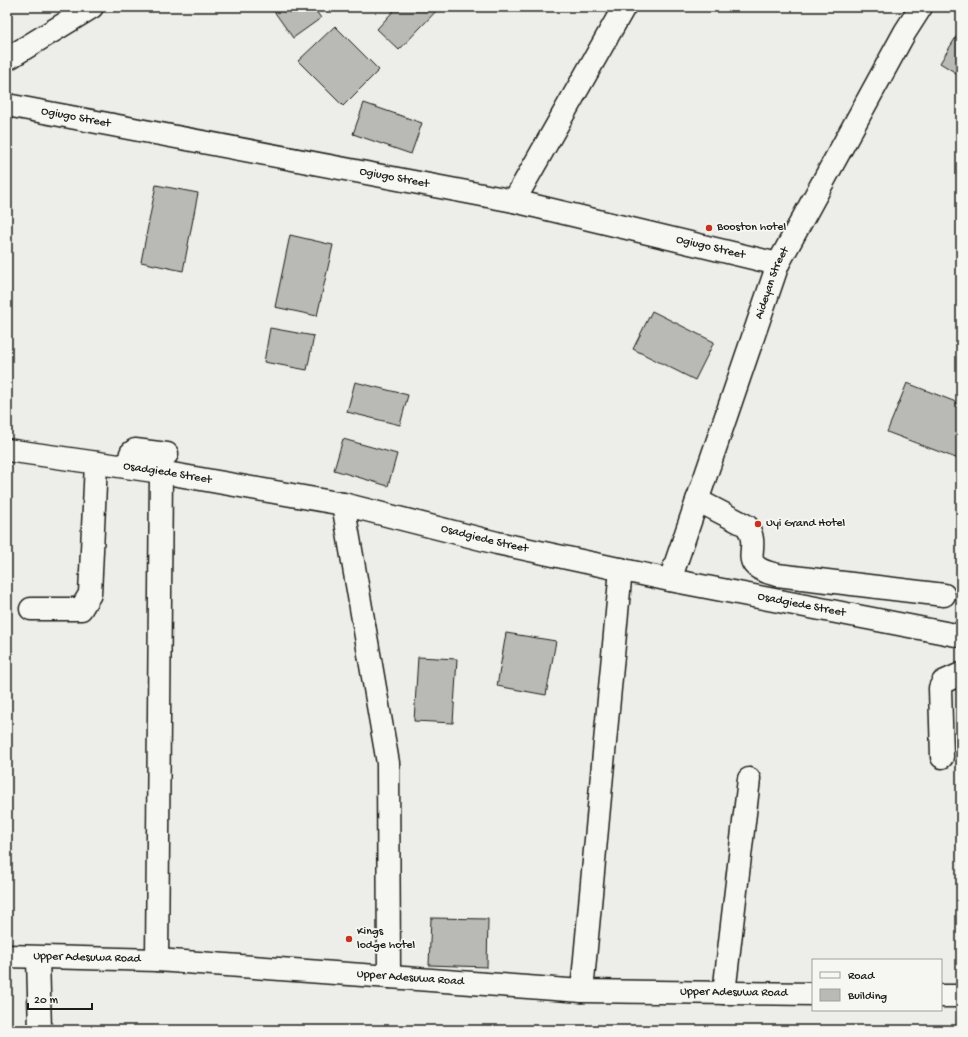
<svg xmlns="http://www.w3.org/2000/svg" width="968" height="1037" font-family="'Gochi Hand',sans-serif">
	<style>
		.building { fill: #b9b9b6; stroke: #1c1c1c }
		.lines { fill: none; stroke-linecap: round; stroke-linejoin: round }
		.minor-casing { stroke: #1c1c1c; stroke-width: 25 }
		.minor { stroke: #f6f6f2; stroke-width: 22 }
		.poi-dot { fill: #c8321e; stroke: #f6f6f2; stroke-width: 1.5 }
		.labels { text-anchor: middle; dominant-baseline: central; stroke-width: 3.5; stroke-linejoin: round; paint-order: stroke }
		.street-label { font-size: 12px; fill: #1c1c1c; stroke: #f6f6f2 }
		.poi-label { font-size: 12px; fill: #1c1c1c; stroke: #f6f6f2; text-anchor: start }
	</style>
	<rect width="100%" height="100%" fill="#edede9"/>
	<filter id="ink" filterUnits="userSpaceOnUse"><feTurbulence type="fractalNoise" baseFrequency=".025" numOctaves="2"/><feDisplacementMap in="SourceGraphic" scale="8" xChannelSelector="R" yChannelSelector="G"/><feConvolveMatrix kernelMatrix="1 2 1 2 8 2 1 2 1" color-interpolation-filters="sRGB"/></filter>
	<g filter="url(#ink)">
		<path class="building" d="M 271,7 L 313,7 L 321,18 L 293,38 Z
			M 397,7 L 440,7 L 399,50 L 377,29 Z
			M 335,26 L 379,70 L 343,106 L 298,61 Z
			M 961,29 L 961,76 L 940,63 Z
			M 364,103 L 422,123 L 411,154 L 353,134 Z
			M 156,185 L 198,193 L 183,271 L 141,262 Z
			M 290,235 L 333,245 L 317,316 L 275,307 Z
			M 652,311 L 714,342 L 695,380 L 633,349 Z
			M 270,328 L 314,336 L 307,370 L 264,362 Z
			M 355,382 L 408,395 L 400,425 L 347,412 Z
			M 907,383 L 961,404 L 961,460 L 887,432 Z
			M 343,439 L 397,454 L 388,486 L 334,470 Z
			M 506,633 L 556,641 L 546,695 L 497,686 Z
			M 418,657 L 457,659 L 453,723 L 414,721 Z
			M 431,918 L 488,919 L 487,967 L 429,965 Z"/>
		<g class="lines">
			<defs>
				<g id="minor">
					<path d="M 7,59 L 92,7"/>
					<path id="s1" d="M 7,105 L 514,201 L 778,264"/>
					<path d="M 514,201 L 624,7"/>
					<path id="s2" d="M 7,450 L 161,472 L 343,504 L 497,543 L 670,580 L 961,636"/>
					<path d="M 128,467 L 131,453 L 135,450 L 167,454"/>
					<path d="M 697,500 L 747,526 C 763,551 733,564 777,575 L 944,595"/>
					<path d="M 343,504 L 388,763 L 389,977"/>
					<path id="s3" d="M 670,580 L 778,264 L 905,32 L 921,7"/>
					<path d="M 31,609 L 81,609 L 90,594 L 96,463"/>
					<path d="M 942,757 L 940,688 L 943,682 L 961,674"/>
					<path id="s4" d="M 7,956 L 157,960 L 582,991 L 813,994"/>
					<path d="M 38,958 L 40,1030"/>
					<path d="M 157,960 L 161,472"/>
					<path d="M 582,991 L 621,569"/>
					<path d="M 724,993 L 749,779"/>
					<path d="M 941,996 L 961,996"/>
				</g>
			</defs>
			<use href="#minor" class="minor-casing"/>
			<use href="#minor" class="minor"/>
		</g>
	</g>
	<g class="poi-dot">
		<circle cx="709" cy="228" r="4"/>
		<circle cx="758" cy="524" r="4"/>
		<circle cx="349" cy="939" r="4"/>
	</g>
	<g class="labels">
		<g class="street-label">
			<text stroke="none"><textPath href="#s1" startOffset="70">Ogiugo Street</textPath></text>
			<text stroke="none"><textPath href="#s1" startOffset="394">Ogiugo Street</textPath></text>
			<text stroke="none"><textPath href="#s1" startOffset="718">Ogiugo Street</textPath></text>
			<text stroke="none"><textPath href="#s3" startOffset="314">Aideyan Street</textPath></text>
			<text stroke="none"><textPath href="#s2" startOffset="162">Osadgiede Street</textPath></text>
			<text stroke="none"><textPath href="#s2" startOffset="486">Osadgiede Street</textPath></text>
			<text stroke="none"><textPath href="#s2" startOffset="810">Osadgiede Street</textPath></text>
			<text stroke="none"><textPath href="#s4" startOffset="80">Upper Adesuwa Road</textPath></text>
			<text stroke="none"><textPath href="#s4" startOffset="404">Upper Adesuwa Road</textPath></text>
			<text stroke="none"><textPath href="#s4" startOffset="728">Upper Adesuwa Road</textPath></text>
		</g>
		<g class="poi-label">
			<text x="717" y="228">Booston hotel</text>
			<text x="766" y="524">Uyi Grand Hotel</text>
			<text x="357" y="932">Kings<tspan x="357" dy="14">lodge hotel</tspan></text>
		</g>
	</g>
	<rect width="968" height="1037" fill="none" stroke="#f6f6f2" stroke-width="24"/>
	<rect x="12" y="12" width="944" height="1013" fill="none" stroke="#1c1c1c" stroke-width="1.5" filter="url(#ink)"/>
	<rect x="812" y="959" width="130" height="52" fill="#f6f6f2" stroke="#9f9f9c"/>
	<rect x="820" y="972" width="20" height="6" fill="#f6f6f2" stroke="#9f9f9c"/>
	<text x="848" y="979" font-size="12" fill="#1c1c1c">Road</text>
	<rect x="820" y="989" width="20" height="12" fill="#b9b9b6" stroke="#9f9f9c"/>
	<text x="848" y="999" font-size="12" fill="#1c1c1c">Building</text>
	<path d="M28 1003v6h64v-6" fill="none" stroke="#1c1c1c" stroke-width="2"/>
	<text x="34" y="1003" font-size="12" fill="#1c1c1c" stroke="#f6f6f2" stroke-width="3" paint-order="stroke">20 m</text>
</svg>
